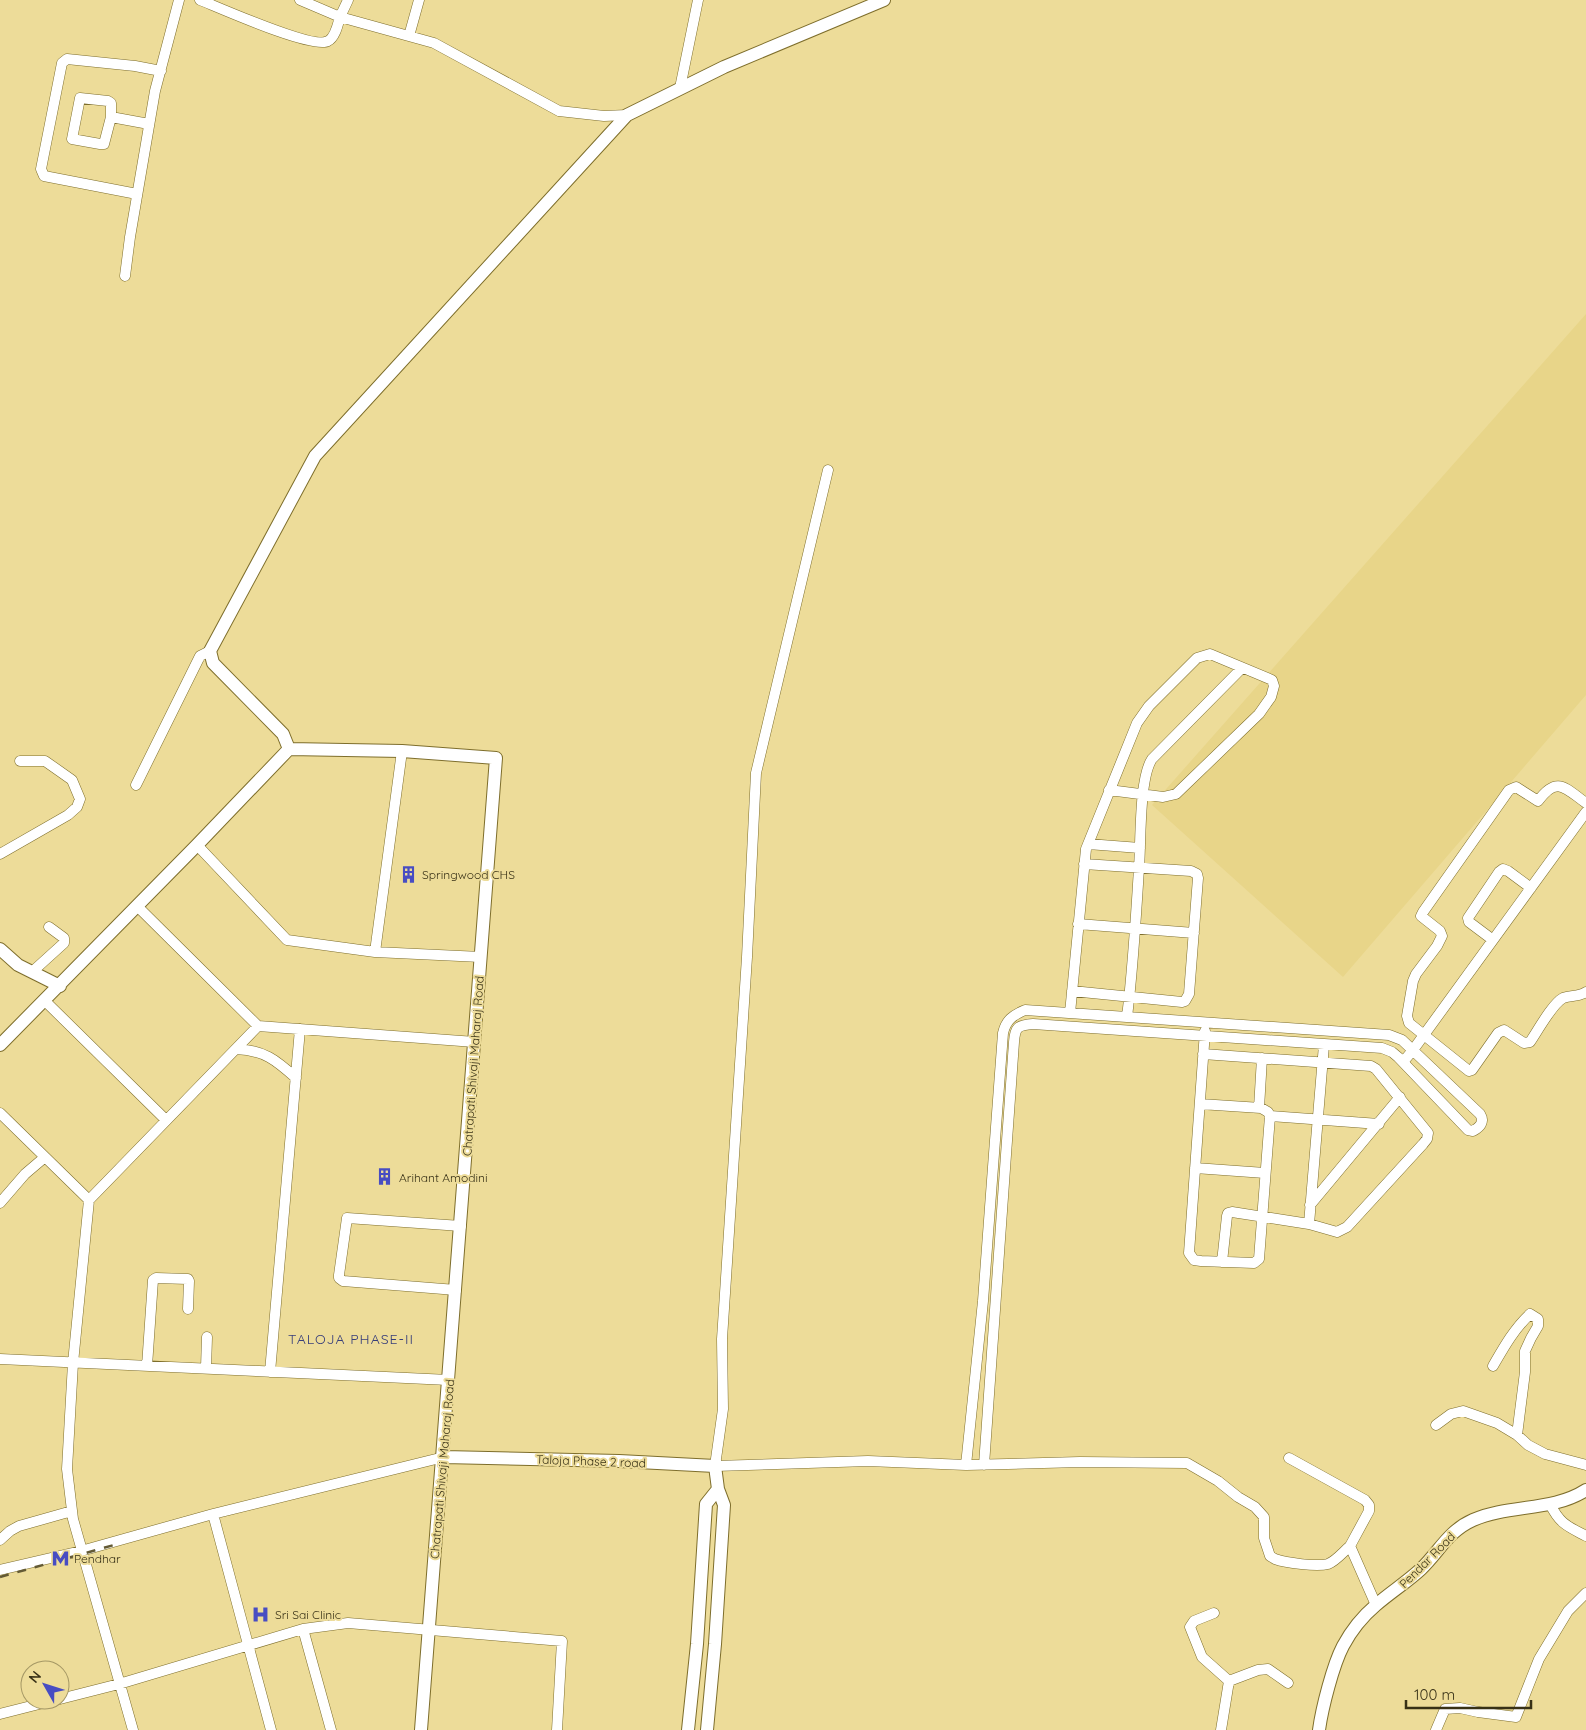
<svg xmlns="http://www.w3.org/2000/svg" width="1586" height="1730" font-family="Quicksand,sans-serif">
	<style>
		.built { fill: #e8d589 }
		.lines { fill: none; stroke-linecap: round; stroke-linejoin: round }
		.minor-casing { stroke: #7e6e2c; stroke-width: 11 }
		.tertiary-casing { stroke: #7e6e2c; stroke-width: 14 }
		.minor { stroke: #fff; stroke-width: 10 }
		.tertiary { stroke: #fff; stroke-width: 12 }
		.rail { stroke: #635a35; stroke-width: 2.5; stroke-dasharray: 9 9; stroke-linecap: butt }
		.labels { text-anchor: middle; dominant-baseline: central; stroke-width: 4; stroke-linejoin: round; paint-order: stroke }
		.poi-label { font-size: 12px; fill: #383116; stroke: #eddc99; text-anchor: start }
		.street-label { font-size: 12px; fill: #383116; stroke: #eddc99 }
		.neighbourhood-label { font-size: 14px; letter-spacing: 1px; fill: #373e7a; stroke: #eddc99 }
	</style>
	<rect width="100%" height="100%" fill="#eddc99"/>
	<path class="built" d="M 1586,314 L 1586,695 L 1343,977 L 1152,805 Z"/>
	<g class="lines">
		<defs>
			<path id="minor" d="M 200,0 C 220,8 314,50 328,41 C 335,38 338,24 340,17 L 300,0
				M 348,0 L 340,17 L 434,43 L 559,111 L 604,116 L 627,115
				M 409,36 L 419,0
				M 680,88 L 698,0
				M 111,117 L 111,103 L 108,101 L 80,98 L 72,139 L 100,144 L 104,144 L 111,117 L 149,124
				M 137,194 L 44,176 L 41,169 L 62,63 L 67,59 L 135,66 L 161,71
				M 125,276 L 130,237 L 155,91 L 179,0
				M 828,470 L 756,773 L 747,957 L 722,1339 L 723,1409 L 715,1466 L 868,1461 L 966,1465 L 1080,1462 L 1187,1463 L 1218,1481 L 1238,1497 L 1255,1507 L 1264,1517 L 1264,1538 L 1270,1556 L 1275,1559 C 1286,1563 1317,1567 1328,1564 C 1336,1561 1343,1552 1350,1546
				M 136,785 L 200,656 L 210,651
				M 1586,803 C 1565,788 1557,775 1538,801 L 1516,787 L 1509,790 L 1423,912 L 1421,916 L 1440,931 L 1442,936 L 1437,946 L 1416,974 L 1413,981 L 1407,1016 L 1409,1023 L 1469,1071 L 1472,1070 L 1498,1033 L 1504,1030 L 1524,1043 L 1530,1042 C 1537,1032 1552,1004 1563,998 C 1571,995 1579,997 1586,992
				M 1088,844 L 1140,848
				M 197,845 L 287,940 L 375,952 L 481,957
				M 0,854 L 68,815 L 77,807 L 80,799 L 72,780 L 45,761 L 20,761
				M 137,906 L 258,1026
				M 1078,924 L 1194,933
				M 1493,940 L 1469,922 L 1468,918 L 1499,872 L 1503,869 L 1508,871 L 1531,888
				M 375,952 L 402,751
				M 32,972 L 64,943 L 64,938 L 49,927
				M 1072,991 L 1182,1002 L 1185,1001 L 1189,994 L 1198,878 L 1197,874 L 1191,871 L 1084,864
				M 45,1001 L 166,1120
				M 1070,1013 L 1086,849 L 1137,723 L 1149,706 L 1197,658 L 1210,654 L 1272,680 L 1274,686 L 1271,697 L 1259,714 L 1176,794 L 1163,797 L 1109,790
				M 1127,1017 C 1133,968 1136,918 1139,868 C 1141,843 1139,778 1152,759 L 1242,668
				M 236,1049 C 264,1050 276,1060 296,1078
				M 1203,1054 L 1371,1066 L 1376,1069 L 1428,1133 L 1427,1139 L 1423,1144 L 1347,1227 L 1337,1232 L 1309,1224 L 1232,1212 L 1228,1213 L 1227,1216 L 1222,1262
				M 1403,1062 L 1413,1050 L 1586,812
				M 1200,1104 L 1261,1108 L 1268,1112 L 1270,1116 L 1259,1259 L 1254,1263 L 1201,1261 L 1194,1260 L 1189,1253 L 1205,1031
				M 1259,1108 L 1262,1058
				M 0,1113 L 89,1200
				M 1270,1116 L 1379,1124
				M 1195,1168 L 1265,1173
				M 0,1203 L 25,1174 L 45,1157
				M 1310,1205 L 1400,1097
				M 1309,1224 L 1324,1045
				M 456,1290 L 343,1281 L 339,1278 L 339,1275 L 347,1218 L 461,1226
				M 0,1359 L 449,1380
				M 147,1366 L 153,1280 L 156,1278 L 188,1279 L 189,1281 L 188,1309
				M 1493,1366 C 1504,1347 1514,1329 1530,1314 L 1538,1319 L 1538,1326 L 1531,1338 L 1525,1351 L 1525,1372 L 1517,1435
				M 206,1368 L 207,1337
				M 270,1372 L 300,1029
				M 1436,1425 L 1451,1414 L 1463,1411 L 1497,1423 L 1517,1435 L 1528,1445 L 1545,1454 L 1586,1465
				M 1289,1458 L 1365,1500 L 1369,1505 L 1369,1511 L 1350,1546 L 1376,1605
				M 966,1465 L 983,1301 L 1003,1033 C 1006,1020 1013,1015 1025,1010 L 1389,1035 L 1402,1040 L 1480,1114 C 1485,1122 1480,1127 1473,1131 L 1468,1130 L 1398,1057 L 1392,1052 L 1382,1048 L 1033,1024 C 1018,1025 1015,1027 1014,1042 L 984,1465
				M 1550,1504 C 1560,1524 1567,1526 1586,1536
				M 213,1514 L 271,1730
				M 0,1540 L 10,1531 L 19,1526 L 72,1511
				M 0,1570 L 81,1551 L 213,1514 L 444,1457
				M 1214,1613 L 1194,1621 L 1190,1627 L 1202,1657 L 1229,1681
				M 303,1629 L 331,1730
				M 60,1699 L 119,1684 L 303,1629 L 348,1623 L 562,1641 L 557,1730
				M 0,1714 L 55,1700
				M 133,1730 L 73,1519 L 67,1469 L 73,1363 L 89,1200 L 258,1026 L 475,1042
				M 1221,1730 L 1229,1681 L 1258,1670 L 1268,1669 L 1288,1683
				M 1436,1730 L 1445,1709 L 1460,1708 L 1478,1712 L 1516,1717 L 1539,1659 L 1568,1611 L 1586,1593"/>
			<path id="tertiary" d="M 289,749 L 402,751 L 496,758 L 421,1730
				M 289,749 L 283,734 L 213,663 L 210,651 L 315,456 L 627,115 L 724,67 L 884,0
				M 0,949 L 18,965 L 60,986
				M 0,1045 L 197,845 L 289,749
				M 444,1457 L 619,1461 L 715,1466 L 718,1489 L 724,1505 L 715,1644 L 707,1730
				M 688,1730 L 697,1644 L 706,1504 L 718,1489
				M 1319,1730 C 1322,1708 1333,1665 1343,1646 C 1351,1631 1363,1616 1376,1605 C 1391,1592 1407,1582 1421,1569 C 1439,1552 1448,1531 1473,1520 C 1509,1504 1552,1512 1586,1490"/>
		</defs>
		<use href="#minor" class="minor-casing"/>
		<use href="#tertiary" class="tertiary-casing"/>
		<use href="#minor" class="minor"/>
		<use href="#tertiary" class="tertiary"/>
		<path class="rail" d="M 0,1577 L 114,1545"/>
	</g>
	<defs>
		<symbol id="building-bare" viewBox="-9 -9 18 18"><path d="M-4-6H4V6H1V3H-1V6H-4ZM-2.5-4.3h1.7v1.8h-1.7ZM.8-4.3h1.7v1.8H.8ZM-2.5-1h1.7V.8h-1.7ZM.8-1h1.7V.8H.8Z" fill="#484dc2" stroke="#eddc99" stroke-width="2.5" paint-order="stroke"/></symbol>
		<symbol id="metro-bare" viewBox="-9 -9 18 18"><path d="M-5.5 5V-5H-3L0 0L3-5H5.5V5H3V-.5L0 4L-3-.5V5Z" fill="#484dc2" stroke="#eddc99" stroke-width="2.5" paint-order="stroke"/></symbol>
		<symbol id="hospital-bare" viewBox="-9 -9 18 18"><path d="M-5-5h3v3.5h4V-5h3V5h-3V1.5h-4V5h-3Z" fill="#484dc2" stroke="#eddc99" stroke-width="2.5" paint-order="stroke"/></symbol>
	</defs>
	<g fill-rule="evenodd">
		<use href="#building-bare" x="396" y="862" width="25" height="25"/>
		<use href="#building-bare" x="372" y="1164" width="25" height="25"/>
		<use href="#metro-bare" x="48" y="1546" width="25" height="25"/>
		<use href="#hospital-bare" x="248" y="1602" width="25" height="25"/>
	</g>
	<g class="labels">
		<g class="poi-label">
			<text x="422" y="874">Springwood CHS</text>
			<text x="399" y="1177">Arihant Amodini</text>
			<text x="74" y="1558">Pendhar</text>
			<text x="275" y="1614">Sri Sai Clinic</text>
		</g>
		<g class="street-label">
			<text transform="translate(473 1066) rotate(-86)">Chatrapati Shivaji Maharaj Road</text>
			<text transform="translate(591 1461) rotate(2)">Taloja Phase 2 road</text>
			<text transform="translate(442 1469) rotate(-85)">Chatrapati Shivaji Maharaj Road</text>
			<text transform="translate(1427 1560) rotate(-45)">Pendar Road</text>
		</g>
		<g class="neighbourhood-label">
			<text x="351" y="1339">TALOJA PHASE-II</text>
		</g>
	</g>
	<g transform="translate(45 1685) rotate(309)"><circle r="24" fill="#eddc99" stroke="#a59865"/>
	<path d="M0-4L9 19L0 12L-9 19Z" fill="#484dc2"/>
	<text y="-8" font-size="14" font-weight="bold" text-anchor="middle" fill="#383116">N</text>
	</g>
	<path d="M1406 1700v8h125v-8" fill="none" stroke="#383116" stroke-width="2.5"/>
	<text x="1414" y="1700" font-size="15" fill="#383116" stroke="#eddc99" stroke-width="4" paint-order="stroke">100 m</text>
</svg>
